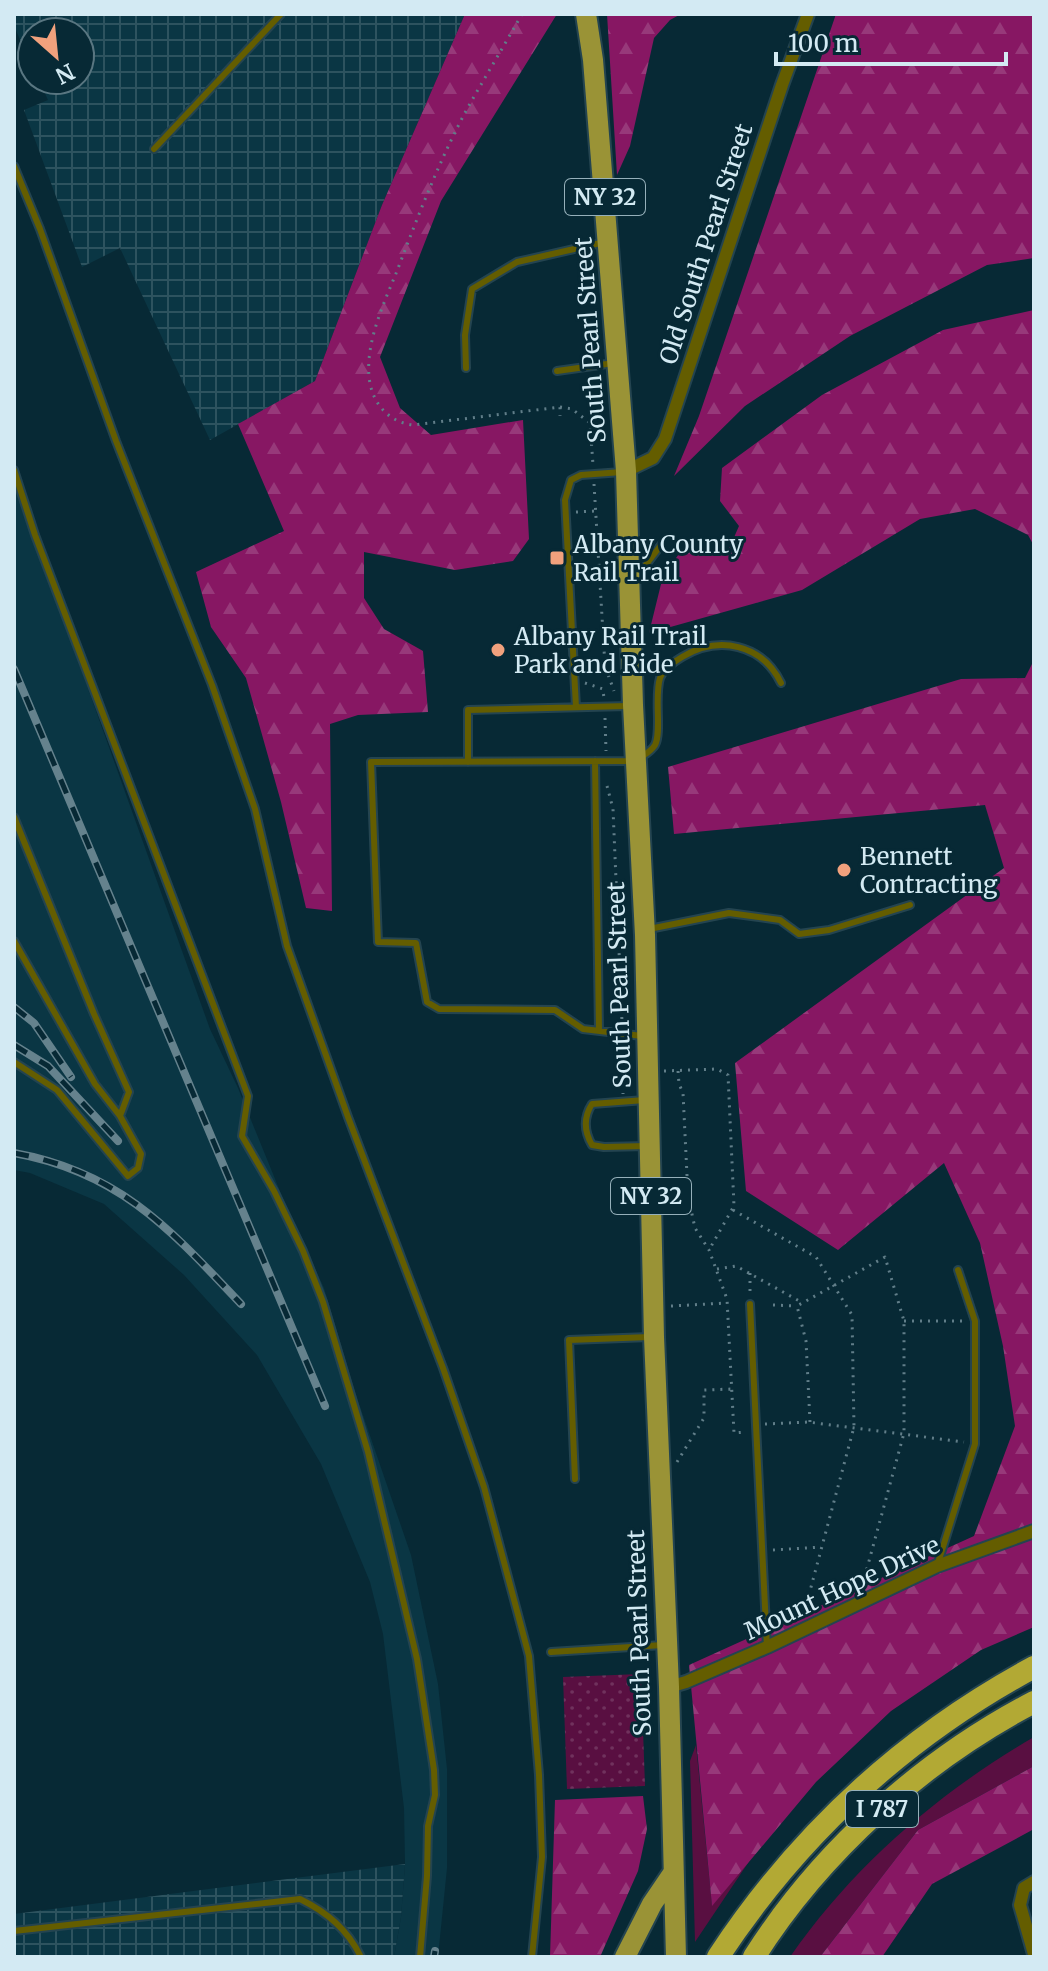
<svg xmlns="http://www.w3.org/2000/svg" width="1048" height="1971" font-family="Merriweather,serif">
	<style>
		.built { fill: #0a3644 }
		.industrial { fill: url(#industrial-grid) }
		.grass { fill: #590f41 }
		.forest { fill: url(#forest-firs) }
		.park { fill: url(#park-dots) }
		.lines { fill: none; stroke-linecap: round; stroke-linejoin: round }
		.lane-casing { stroke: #244450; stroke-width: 10 }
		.street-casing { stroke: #244450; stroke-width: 16 }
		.primary-casing { stroke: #244450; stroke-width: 24 }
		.highway-casing { stroke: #244450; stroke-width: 26 }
		.path { stroke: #617e89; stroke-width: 3; stroke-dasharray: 2 6; stroke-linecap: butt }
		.lane { stroke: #645d00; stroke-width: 6 }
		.street { stroke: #645d00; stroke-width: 12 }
		.primary { stroke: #9a9336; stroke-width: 20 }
		.highway { stroke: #b2a934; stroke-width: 22 }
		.rail-casing { stroke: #65828d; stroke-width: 8 }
		.rail { stroke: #072935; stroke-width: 5; stroke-dasharray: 15; stroke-linecap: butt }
		.poi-dot { fill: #f1a17d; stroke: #072935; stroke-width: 3 }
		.labels { text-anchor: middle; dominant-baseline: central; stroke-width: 6; stroke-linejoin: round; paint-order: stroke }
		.shield { fill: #072935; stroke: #96b0ba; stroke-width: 2 }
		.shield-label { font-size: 22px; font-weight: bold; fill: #d3eaf3 }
		.street-label { font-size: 24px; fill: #d3eaf3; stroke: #072935 }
		.poi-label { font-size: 24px; fill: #d3eaf3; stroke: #072935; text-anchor: start }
	</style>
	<defs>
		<pattern id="industrial-grid" width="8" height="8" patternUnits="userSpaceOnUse" patternTransform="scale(2)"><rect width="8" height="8" fill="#0a3644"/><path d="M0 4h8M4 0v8" fill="none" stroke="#2d535f"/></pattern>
		<pattern id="forest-firs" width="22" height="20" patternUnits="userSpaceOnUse" patternTransform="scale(2)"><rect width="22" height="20" fill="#871763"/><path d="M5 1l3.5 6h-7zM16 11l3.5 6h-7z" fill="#97397a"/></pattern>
		<pattern id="park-dots" width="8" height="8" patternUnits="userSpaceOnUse" patternTransform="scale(2)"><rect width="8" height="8" fill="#590f41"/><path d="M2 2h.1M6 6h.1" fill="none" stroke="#70325d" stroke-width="1.8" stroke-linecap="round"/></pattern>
	</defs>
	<rect width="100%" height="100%" fill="#072935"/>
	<path class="built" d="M 14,482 L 210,1029 L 238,1088 L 284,1201 L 324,1288 L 355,1392 L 411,1555 L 438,1684 L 447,1769 L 447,1868 L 438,1957 L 394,1957 L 401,1917 L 405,1864 L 404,1808 L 383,1634 L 370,1582 L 321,1464 L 257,1355 L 184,1275 L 104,1204 L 30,1173 L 14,1170 Z"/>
	<path class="industrial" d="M 14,14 L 465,14 L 382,205 L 315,381 L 210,440 L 120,248 L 82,267 L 24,110 L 48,100 L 39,80 L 80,80 L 80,32 L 32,32 L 32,66 L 14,26 Z
		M 405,1864 L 401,1917 L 394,1957 L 14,1957 L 14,1914 Z"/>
	<path class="grass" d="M 1034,1737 L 1034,1766 L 918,1830 L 820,1957 L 790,1957 C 854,1865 938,1793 1034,1737 Z
		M 696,1745 L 712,1905 L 750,1860 L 695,1942 L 690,1761 Z"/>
	<path class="forest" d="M 465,14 L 557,14 L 441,201 L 380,357 L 400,408 L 431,435 L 523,420 L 529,539 L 513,561 L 455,570 L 364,552 L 364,598 L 384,629 L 423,651 L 428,712 L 358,715 L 330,724 L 332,911 L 306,908 L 281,802 L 246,678 L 211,627 L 196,572 L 284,531 L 238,424 L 315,381 L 382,205 Z
		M 607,14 L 681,14 L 670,20 L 654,38 L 630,146 L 617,175 Z
		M 836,14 L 1034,14 L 1034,258 L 987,265 L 850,336 L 745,406 L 674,476 L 699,416 Z
		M 1034,310 L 1034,546 L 1028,535 L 975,509 L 920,519 L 802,590 L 649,633 L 663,576 L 684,547 L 728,551 L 739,526 L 720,501 L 722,468 L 822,395 L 943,330 Z
		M 1034,660 L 1034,1627 L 981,1650 L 891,1711 L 816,1782 L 712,1906 L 689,1665 L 974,1536 L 1015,1426 L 1003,1346 L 980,1243 L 944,1163 L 838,1250 L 746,1191 L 735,1063 L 1004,868 L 985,805 L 674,834 L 668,767 L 961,679 L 1025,678 Z
		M 1034,1766 L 1034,1829 L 932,1884 L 882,1957 L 820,1957 L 918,1830 Z
		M 643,1796 L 647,1829 L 638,1871 L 600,1957 L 550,1957 L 555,1800 Z"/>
	<path class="park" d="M 641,1674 L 645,1786 L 567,1789 L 563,1677 Z"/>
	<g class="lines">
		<defs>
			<path id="lane" d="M 154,149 L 281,14
				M 14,166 L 40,229 L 116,441 L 212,685 L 255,809 L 287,946 L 348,1117 L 443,1368 L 484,1487 L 529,1656 L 539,1775 L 542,1857 L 532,1957
				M 466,368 L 465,335 L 472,289 L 517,262 L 605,242
				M 557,371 L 614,363
				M 14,470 L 35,535 L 248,1096 L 242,1136 L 274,1191 L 303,1251 L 323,1302 L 368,1452 L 417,1659 L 434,1770 L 435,1795 L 428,1826 L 427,1876 L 420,1957
				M 632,571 L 645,566 L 661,545
				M 576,707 L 565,500 L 571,480 L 581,475 L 622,472
				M 595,761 L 599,1031
				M 468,762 L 468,710 L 628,706
				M 14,817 L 94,1014 L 129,1092 L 120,1116 L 141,1154 L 138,1168 L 128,1176 L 57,1090 L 14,1062
				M 649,929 L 729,913 L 780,920 L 799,934 L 829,930 L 910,905
				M 14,941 L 95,1084 L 120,1116
				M 642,1036 L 583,1029 L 555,1010 L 439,1009 L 427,1002 L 416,943 L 378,942 L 371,762 L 636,761 C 642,756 651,752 655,745 C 662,732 654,697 660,678 C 664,668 674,662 682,657 C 719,635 762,644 781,683
				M 645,1100 L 592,1104 C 583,1118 584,1131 592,1145 L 604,1147 L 647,1146
				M 750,1304 L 767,1647
				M 575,1479 L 569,1340 L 650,1337
				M 937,1566 L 975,1444 L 975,1321 L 958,1270
				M 551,1652 L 663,1645
				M 14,1931 L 300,1899 C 328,1913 347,1929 361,1957"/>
			<path id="street" d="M 626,471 L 653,458 L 665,439 L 782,85 L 808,14
				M 669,1687 L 686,1682 L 767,1647 L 937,1566 L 1034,1531
				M 1034,1882 L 1024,1888 L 1020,1905 L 1034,1954"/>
			<path id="primary" d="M 586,14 L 593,60 L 626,471 L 633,705 L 645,935 L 654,1337 L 669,1687 L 676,1957
				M 625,1957 L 652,1904 L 673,1873"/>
			<path id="highway" d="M 718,1957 C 799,1834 904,1737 1034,1667
				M 754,1957 C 821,1851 923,1760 1034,1702"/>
		</defs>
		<use href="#lane" class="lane-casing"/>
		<use href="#street" class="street-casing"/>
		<use href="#primary" class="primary-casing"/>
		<use href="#highway" class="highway-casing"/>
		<path class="path" d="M 522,14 C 504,46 485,77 467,109 C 439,161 418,216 397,271 C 384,303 366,341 369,376 C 371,401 387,422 413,425 L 560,407 L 560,416
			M 560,407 L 572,409 L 590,423 L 593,465
			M 594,484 L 605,666 L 614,691
			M 576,512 L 596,511
			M 585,683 L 603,689 L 604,699
			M 605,718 L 606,751
			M 607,786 L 613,809 L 622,1022
			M 623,1045 L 623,1094
			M 664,1071 L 717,1069 L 728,1075 L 734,1206 L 709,1250
			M 678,1071 L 679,1084 L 683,1093 L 688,1196 L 695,1228 L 709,1250 L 727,1299 L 734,1433 L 746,1432
			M 733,1210 L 816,1257 L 852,1315 L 854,1427 L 803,1617
			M 717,1269 L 736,1266 L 803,1303
			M 750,1273 L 750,1293
			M 773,1305 L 797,1306
			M 671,1306 L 727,1303
			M 904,1321 L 963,1321
			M 810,1422 L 806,1341 L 797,1306 L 885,1257 L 904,1321 L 904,1433 L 863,1583 L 865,1587
			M 765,1424 L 808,1422 L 964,1442
			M 677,1462 L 704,1418 L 704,1390 L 732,1389
			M 773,1550 L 821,1547"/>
		<use href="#lane" class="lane"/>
		<use href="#street" class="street"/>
		<use href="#primary" class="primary"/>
		<use href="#highway" class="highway"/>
		<defs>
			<path id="rail" d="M 14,669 L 325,1406
				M 14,1007 L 34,1023 L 71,1077
				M 14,1045 L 48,1066 L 118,1141
				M 14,1153 C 120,1172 171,1230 241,1304
				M 434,1957 L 435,1951"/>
		</defs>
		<use href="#rail" class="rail-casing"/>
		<use href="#rail" class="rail"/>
	</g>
	<g class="poi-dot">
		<rect x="549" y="550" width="16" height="16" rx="4"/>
		<circle cx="498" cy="650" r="8"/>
		<circle cx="844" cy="870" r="8"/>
	</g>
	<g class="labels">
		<g class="shield">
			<rect x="565" y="179" width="80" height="36" rx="6"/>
			<rect x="611" y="1178" width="80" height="36" rx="6"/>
			<rect x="846" y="1791" width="72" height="36" rx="6"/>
		</g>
		<g class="shield-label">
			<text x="605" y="197">NY 32</text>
			<text x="651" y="1196">NY 32</text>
			<text x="882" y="1809">I 787</text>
		</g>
		<g class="street-label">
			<text transform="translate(706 244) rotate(-72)">Old South Pearl Street</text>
			<text transform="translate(590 340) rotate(-94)">South Pearl Street</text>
			<text transform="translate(619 985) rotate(-92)">South Pearl Street</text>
			<text transform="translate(842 1588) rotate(-25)">Mount Hope Drive</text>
			<text transform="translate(639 1633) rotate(-92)">South Pearl Street</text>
		</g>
		<g class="poi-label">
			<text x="573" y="544">Albany County<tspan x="573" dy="28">Rail Trail</tspan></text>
			<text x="514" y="636">Albany Rail Trail<tspan x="514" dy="28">Park and Ride</tspan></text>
			<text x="860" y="856">Bennett<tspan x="860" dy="28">Contracting</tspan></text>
		</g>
	</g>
	<rect width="1048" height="1971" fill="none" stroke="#d3eaf3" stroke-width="32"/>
	<g transform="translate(56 56) rotate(153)"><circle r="38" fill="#072935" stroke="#597681" stroke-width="2"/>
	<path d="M0-6L14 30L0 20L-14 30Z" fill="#f1a17d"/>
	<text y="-12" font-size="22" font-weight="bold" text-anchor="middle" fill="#d3eaf3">N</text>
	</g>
	<path d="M776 52v12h230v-12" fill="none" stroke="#d3eaf3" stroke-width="4"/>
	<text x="788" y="52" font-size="24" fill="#d3eaf3" stroke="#072935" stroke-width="6" paint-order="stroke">100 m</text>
</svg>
